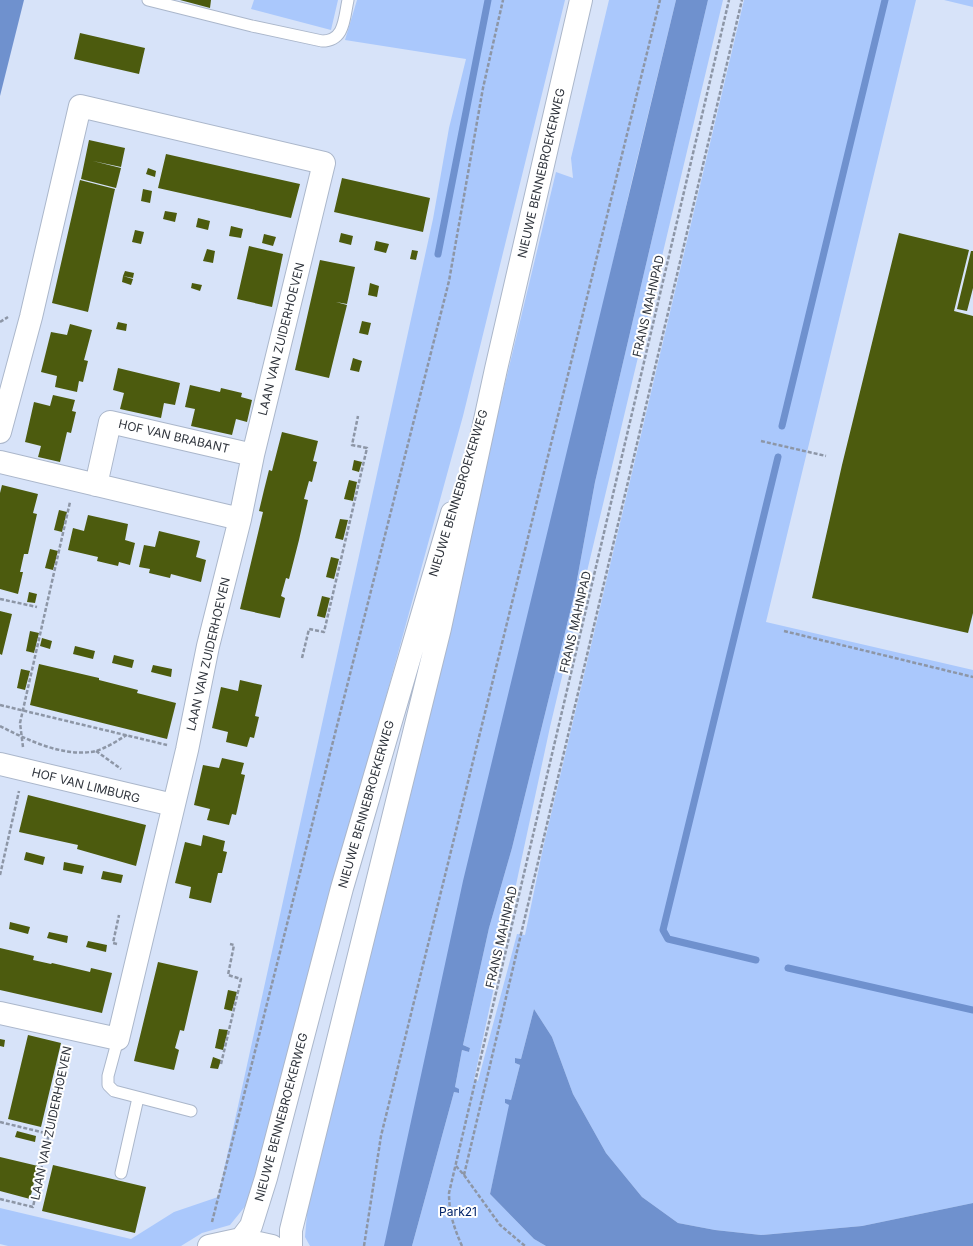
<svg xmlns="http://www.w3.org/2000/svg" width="973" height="1246" font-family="Inter,sans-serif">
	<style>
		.green { fill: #aac8fc }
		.water { fill: #6f91ce }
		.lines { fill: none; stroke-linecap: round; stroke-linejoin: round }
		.stream { stroke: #6f91ce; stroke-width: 7 }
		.building { fill: #4c5b0e }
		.service-casing { stroke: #abb7cb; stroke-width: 13 }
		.minor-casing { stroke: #abb7cb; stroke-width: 24 }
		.secondary-casing { stroke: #abb7cb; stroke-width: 24 }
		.path { stroke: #8d96a6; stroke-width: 2.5; stroke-dasharray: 4 2; stroke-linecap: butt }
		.service { stroke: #fff; stroke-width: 11 }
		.minor { stroke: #fff; stroke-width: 22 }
		.secondary { stroke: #fff; stroke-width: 22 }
		.labels { text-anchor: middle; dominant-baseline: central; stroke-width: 4; stroke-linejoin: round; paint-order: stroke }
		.street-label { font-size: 12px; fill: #30353d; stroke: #fff }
		.park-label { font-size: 12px; fill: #002369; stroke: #fff }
	</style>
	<rect width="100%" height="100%" fill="#d7e3f9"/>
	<path class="green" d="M 254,0 L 338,0 L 331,30 L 251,9 Z
		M 357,0 L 565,0 L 463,416 L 247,1204 L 230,1225 L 202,1233 L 181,1246 L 8,1246 L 0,1244 L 0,1208 L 131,1239 L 174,1212 L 218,1197 L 433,219 L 449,128 L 466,59 L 345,40 Z
		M 609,0 L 676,0 L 633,176 L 385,1246 L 310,1246 L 305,1237 L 308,1202 L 556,172 L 573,178 L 571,158 Z
		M 708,0 L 723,0 L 550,727 L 474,1080 L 478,1081 L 517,934 L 525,935 L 543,848 L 744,0 L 916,0 L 766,622 L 973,670 L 973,1203 L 862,1226 L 761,1235 L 715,1230 L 678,1223 L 642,1197 L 606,1153 L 573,1094 L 552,1037 L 534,1009 L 521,1059 L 515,1058 L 515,1063 L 520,1065 L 511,1100 L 505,1100 L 505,1103 L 510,1105 L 490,1194 L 534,1239 L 546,1246 L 412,1246 L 454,1092 L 459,1093 L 455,1087 L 462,1050 L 469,1052 L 470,1048 L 463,1045 L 489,928 L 512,848 L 574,596 L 595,482 Z
		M 944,0 L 973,0 L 973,7 Z"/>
	<path class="water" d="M 0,0 L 24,0 L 0,96 Z
		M 676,0 L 708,0 L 595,482 L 574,596 L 512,848 L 489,928 L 463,1045 L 470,1048 L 469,1052 L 462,1050 L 455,1087 L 459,1089 L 459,1093 L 454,1092 L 412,1246 L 384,1246 L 463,881 Z
		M 534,1009 L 552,1037 L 573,1094 L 606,1153 L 642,1197 L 678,1223 L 715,1230 L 761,1235 L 862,1226 L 973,1203 L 973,1246 L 546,1246 L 534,1239 L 490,1194 L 509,1105 L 505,1103 L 505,1099 L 511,1100 L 520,1065 L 515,1063 L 515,1058 L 521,1059 Z"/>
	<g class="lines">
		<path class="stream" d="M 438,254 L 488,0
			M 782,426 L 885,0
			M 756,960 L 668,939 L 663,930 L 778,457
			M 788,968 L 973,1010"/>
	</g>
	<path class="building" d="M 180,0 L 211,0 L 210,8 Z
		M 80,33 L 145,48 L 139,74 L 74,59 Z
		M 89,140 L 125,148 L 121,167 L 93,161 L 121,168 L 116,188 L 81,179 Z
		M 166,154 L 300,184 L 291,218 L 158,188 Z
		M 148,168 L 156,171 L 155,177 L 146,174 Z
		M 342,178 L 430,198 L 423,232 L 334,212 Z
		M 80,180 L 115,189 L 88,312 L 52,303 Z
		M 143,189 L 152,191 L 150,203 L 141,201 Z
		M 165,211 L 177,213 L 175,222 L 163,219 Z
		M 198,218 L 210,221 L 208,230 L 196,227 Z
		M 231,226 L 243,229 L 241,238 L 229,236 Z
		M 135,230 L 144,232 L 141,244 L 132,242 Z
		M 341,233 L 353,236 L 351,245 L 339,242 Z
		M 899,233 L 969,250 L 954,311 L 973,316 L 973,613 L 968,633 L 812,598 L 842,465 Z
		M 264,234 L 276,237 L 273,246 L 262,243 Z
		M 376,241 L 389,244 L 386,253 L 374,250 Z
		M 249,246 L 283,254 L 272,307 L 237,299 Z
		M 207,249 L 215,251 L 213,263 L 203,261 Z
		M 412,250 L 418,251 L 416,260 L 410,259 Z
		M 971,251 L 973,251 L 973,288 L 967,311 L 957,309 Z
		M 320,260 L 355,267 L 347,304 L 336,302 L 347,305 L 329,378 L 295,370 Z
		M 125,271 L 134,273 L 133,278 L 123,276 Z
		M 123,276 L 133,279 L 131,285 L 122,282 Z
		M 192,283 L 202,285 L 200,291 L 191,288 Z
		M 370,283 L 379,286 L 377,297 L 368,295 Z
		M 362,321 L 371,323 L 368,335 L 359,333 Z
		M 118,322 L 127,324 L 126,331 L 116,329 Z
		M 70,324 L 92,330 L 84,360 L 88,361 L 83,382 L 79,381 L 77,392 L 55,387 L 57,376 L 41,372 L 51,332 L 67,335 Z
		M 353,358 L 362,361 L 359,372 L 350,370 Z
		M 118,368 L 180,383 L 175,405 L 164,403 L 161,418 L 120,409 L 124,393 L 113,390 Z
		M 190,385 L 220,392 L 221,388 L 242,393 L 241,397 L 252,400 L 247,422 L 236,419 L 232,435 L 191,426 L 195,409 L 185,407 Z
		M 53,395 L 75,400 L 72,411 L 76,412 L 71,433 L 67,432 L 60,462 L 38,457 L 41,446 L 25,442 L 34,402 L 50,406 Z
		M 282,432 L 318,441 L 313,461 L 317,462 L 312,482 L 309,481 L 304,499 L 308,500 L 299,540 L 289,579 L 286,578 L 281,596 L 285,598 L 280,618 L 240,609 L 263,512 L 259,511 L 264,490 L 269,470 L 272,471 Z
		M 354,460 L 362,462 L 359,472 L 352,470 Z
		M 349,480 L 357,482 L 353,501 L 344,499 Z
		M 2,485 L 38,494 L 33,513 L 37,514 L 28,554 L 24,554 L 20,572 L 23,572 L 18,594 L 0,589 L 0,493 Z
		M 59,510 L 67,512 L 62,532 L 54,530 Z
		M 88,515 L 128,524 L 125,540 L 135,543 L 130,565 L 119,562 L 118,566 L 97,561 L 98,557 L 68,550 L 73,528 L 84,531 Z
		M 340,519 L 348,520 L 343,540 L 335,538 Z
		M 159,531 L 200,541 L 196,557 L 206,560 L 201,582 L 171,574 L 170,578 L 149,573 L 150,569 L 139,567 L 144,545 L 155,547 Z
		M 50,549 L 58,551 L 53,570 L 45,568 Z
		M 331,557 L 339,559 L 334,579 L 326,577 Z
		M 29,592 L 37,594 L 35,603 L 27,602 Z
		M 322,596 L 330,598 L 325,618 L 317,616 Z
		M 0,611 L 12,614 L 2,655 L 0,654 Z
		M 30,631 L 39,633 L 34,653 L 26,651 Z
		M 42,638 L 52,641 L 50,649 L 40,646 Z
		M 75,646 L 95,651 L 93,659 L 73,654 Z
		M 114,655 L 134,660 L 132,668 L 112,663 Z
		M 39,664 L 99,678 L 99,680 L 138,690 L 137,693 L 176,703 L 167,739 L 30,705 Z
		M 153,665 L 172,669 L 171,677 L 151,672 Z
		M 21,669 L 30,671 L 25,690 L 17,688 Z
		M 240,680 L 262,685 L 255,716 L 259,717 L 254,738 L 250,737 L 247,747 L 226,742 L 228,732 L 212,728 L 221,687 L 238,691 Z
		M 222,758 L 244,763 L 241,774 L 245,775 L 236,815 L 232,814 L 229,825 L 207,820 L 210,809 L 194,805 L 203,765 L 219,768 Z
		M 28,795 L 146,825 L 136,866 L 77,849 L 78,845 L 19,832 Z
		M 203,835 L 225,841 L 223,851 L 227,852 L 222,873 L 218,873 L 211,903 L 189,898 L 191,887 L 175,883 L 185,842 L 201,846 Z
		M 26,852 L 45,857 L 43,865 L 24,860 Z
		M 64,862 L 84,866 L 82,874 L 63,870 Z
		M 103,871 L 123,875 L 121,883 L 101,879 Z
		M 10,922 L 30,927 L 28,934 L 9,929 Z
		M 49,932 L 68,936 L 67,943 L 47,938 Z
		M 88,941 L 107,945 L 106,952 L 86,947 Z
		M 0,948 L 34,956 L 33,960 L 51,964 L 52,963 L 90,972 L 91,968 L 112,973 L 102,1013 L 0,990 Z
		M 158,962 L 198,971 L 184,1031 L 180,1030 L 175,1048 L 179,1050 L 174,1070 L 134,1061 Z
		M 228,990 L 237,992 L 232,1011 L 224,1009 Z
		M 219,1029 L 228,1030 L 223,1050 L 215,1048 Z
		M 28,1035 L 61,1043 L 41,1127 L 8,1119 Z
		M 0,1039 L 5,1040 L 4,1047 L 0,1046 Z
		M 213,1057 L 221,1060 L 218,1069 L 210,1068 Z
		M 17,1131 L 36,1136 L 35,1142 L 15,1137 Z
		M 0,1157 L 38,1166 L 30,1199 L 0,1191 Z
		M 53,1165 L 146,1187 L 135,1233 L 42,1211 Z"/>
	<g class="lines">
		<defs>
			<path id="service" d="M 148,0 L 252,26 L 322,41 C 345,41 344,18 348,0
				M 118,1039 L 108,1076 L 108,1085 L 114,1091 L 191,1111
				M 121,1173 L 138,1098"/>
			<path id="minor" d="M 0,432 L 31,317 L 80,106 L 324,163 L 253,455 L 240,519 L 208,646 L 187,750 L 118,1039 L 0,1013
				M 0,462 L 240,519
				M 96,485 L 110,422 L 253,455
				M 0,764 L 173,805"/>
			<path id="secondary" d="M 241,1239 L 251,1226 L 266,1178 L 342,888 L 452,513
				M 209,1246 L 241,1239 L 272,1246
				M 291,1246 L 291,1230 L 440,628 L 496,369 L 581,0"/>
		</defs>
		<use href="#service" class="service-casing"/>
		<use href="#minor" class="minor-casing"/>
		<use href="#secondary" class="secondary-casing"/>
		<path class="path" d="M 0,322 L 8,317
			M 761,441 L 826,456
			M 0,599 L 37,607
			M 784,631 L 973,677
			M 302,658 L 309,629 L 324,632 L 367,448 L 352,445 L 358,416
			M 0,705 L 167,745
			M 0,726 C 25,739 61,756 90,752 C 103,751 116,741 127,735
			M 23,747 L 20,723 L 70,502
			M 96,751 L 121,769
			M 0,875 L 19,791
			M 117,944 L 113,943 L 119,915
			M 221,1064 L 241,979 L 228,975 L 234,945 L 230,944
			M 0,1122 L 49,1134
			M 456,1166 L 464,1175 L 742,0
			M 464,1175 L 500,1225 L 525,1246
			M 0,1199 L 33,1207 L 67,1050
			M 212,1222 L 449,281 L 483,88 L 503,0
			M 364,1246 L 381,1136 L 660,0
			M 462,1246 C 454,1228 449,1213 449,1193 L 729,0"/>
		<use href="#service" class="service"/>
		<use href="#minor" class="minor"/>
		<use href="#secondary" class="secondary"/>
	</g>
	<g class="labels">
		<g class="street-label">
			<text transform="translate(541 173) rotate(-77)">NIEUWE BENNEBROEKERWEG</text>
			<text transform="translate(648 306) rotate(-77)">FRANS MAHNPAD</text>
			<text transform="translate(281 339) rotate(-76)">LAAN VAN ZUIDERHOEVEN</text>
			<text transform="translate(174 436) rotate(13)">HOF VAN BRABANT</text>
			<text transform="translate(458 493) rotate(-73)">NIEUWE BENNEBROEKERWEG</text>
			<text transform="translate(575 622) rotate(-77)">FRANS MAHNPAD</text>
			<text transform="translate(208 654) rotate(-77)">LAAN VAN ZUIDERHOEVEN</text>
			<text transform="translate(86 785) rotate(14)">HOF VAN LIMBURG</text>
			<text transform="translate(366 804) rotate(-74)">NIEUWE BENNEBROEKERWEG</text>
			<text transform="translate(501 937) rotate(-77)">FRANS MAHNPAD</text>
			<text transform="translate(281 1117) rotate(-75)">NIEUWE BENNEBROEKERWEG</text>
			<text transform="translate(51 1123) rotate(-78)">LAAN VAN ZUIDERHOEVEN</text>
		</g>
		<g class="park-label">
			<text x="458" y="1211">Park21</text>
		</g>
	</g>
</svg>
